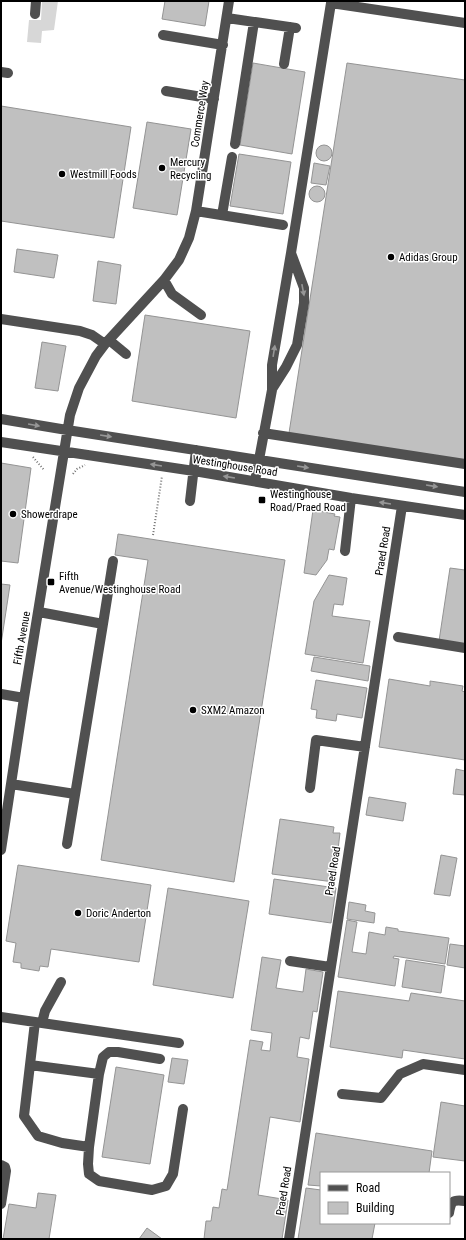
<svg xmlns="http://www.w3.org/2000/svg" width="466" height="1240" font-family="'Roboto Condensed',sans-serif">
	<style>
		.green { fill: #d7d7d7 }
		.building { fill: #c0c0c0; stroke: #949494 }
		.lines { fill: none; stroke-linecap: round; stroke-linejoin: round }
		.path { stroke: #727272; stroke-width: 2; stroke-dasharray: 1 2; stroke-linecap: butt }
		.minor { stroke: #505050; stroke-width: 10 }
		.oneway { fill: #969696 }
		.poi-dot { fill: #000; stroke: #fff; stroke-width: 1.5 }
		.labels { text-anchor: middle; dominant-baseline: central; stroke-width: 3; stroke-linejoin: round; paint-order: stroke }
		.street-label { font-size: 11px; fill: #000; stroke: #fff }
		.poi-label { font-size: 11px; fill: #000; stroke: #fff; text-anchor: start }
	</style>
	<rect width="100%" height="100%" fill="#fff"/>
	<path class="green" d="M 42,1 L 58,1 L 54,30 L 42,31 L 41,43 L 27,42 L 29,20 L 41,20 Z"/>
	<path class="building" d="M 165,1 L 209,1 L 205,26 L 162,19 Z
		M 253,63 L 305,72 L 292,154 L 240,145 Z
		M 347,63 L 465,80 L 465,461 L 289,433 Z
		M 1,106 L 131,127 L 114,238 L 1,221 Z
		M 147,122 L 191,129 L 177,215 L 133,208 Z
		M316 153a8 8 0 1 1 16 0a8 8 0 1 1-16 0Z
		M 239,154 L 291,162 L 283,214 L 230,206 Z
		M 314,163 L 330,166 L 326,185 L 311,183 Z
		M309 194a8 8 0 1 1 16 0a8 8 0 1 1-16 0Z
		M 17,249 L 58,255 L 54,278 L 14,272 Z
		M 98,261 L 121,265 L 116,304 L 93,301 Z
		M 145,315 L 250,331 L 236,418 L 132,401 Z
		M 42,342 L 66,346 L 58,391 L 35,388 Z
		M 1,463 L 31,468 L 18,563 L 1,561 Z
		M 313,510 L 335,514 L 334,516 L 340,517 L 334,550 L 329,549 L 327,560 L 316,575 L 304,573 Z
		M 118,534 L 285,560 L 234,882 L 101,860 L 148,560 L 115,555 Z
		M 450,568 L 465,570 L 465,645 L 439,641 Z
		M 329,575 L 347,578 L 343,605 L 334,604 L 332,616 L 370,621 L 363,663 L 305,654 L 314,601 Z
		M 1,584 L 10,585 L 1,644 Z
		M 314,657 L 370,666 L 368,681 L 311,671 Z
		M 389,679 L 430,686 L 430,681 L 463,686 L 462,691 L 465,692 L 465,760 L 379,747 Z
		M 316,680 L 367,688 L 362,718 L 337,714 L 336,721 L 316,718 L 317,710 L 311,709 Z
		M 456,769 L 465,771 L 465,795 L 453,794 Z
		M 369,797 L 406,803 L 403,821 L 366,815 Z
		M 280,819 L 334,827 L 333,833 L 340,833 L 334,882 L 272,874 Z
		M 441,855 L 457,858 L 450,896 L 434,894 Z
		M 18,865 L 151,885 L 139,962 L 51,949 L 48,967 L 40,966 L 39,971 L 21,968 L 21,963 L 13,962 L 16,943 L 6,941 Z
		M 274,879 L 336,888 L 331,923 L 269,914 Z
		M 168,888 L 249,901 L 233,998 L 153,985 Z
		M 349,902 L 366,905 L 365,911 L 375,913 L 374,923 L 347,919 Z
		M 347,920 L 357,922 L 352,952 L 366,954 L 369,932 L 385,935 L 386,927 L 398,929 L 398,931 L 449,938 L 445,964 L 394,956 L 393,958 L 399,959 L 395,986 L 338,977 Z
		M 450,944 L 465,946 L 465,968 L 447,965 Z
		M 262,957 L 281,960 L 276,988 L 303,992 L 306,969 L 323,972 L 317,1012 L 313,1011 L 309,1039 L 300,1037 L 297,1057 L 309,1059 L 300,1122 L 270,1117 L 258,1195 L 288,1200 L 282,1239 L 204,1239 L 206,1221 L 211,1221 L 213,1207 L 219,1208 L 222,1189 L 227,1190 L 250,1040 L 263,1042 L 261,1050 L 270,1051 L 272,1033 L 251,1030 Z
		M 406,960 L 445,966 L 441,993 L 402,987 Z
		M 338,991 L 409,1001 L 411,993 L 465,1001 L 465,1059 L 403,1050 L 402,1058 L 330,1047 Z
		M 172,1058 L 188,1060 L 184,1084 L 168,1082 Z
		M 116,1067 L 164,1075 L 150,1164 L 102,1157 Z
		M 441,1102 L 465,1106 L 465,1161 L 433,1157 Z
		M 316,1133 L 432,1151 L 429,1173 L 321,1173 L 321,1186 L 308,1185 Z
		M 306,1188 L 321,1190 L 321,1223 L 375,1223 L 372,1239 L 298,1239 Z
		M 38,1193 L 56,1195 L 49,1239 L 3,1239 L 9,1204 L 36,1208 Z
		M 147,1228 L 162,1239 L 139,1239 Z"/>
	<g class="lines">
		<path class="path" d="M 33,457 L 44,470
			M 73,474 L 77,469 L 85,465
			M 153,535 L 162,476"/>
		<path class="minor" d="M 35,14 L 36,1
			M 227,18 L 296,28
			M 163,35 L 223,45
			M 284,64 L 290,27
			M 1,72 L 8,73
			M 166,91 L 214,99
			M 235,144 L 254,22
			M 196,211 L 283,225
			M 222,215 L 232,157
			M 164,280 L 172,294 L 201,315
			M 1,319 L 80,331 L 92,335 L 105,344
			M 109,340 L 126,354
			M 272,389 L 286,367 L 297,345 L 304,303 L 304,288 L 291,253
			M 1,419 L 67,430 L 465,492
			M 263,433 L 465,464
			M 1,442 L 194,471 L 351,498 L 465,515
			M 255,481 L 272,390 L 272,365 L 291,253 L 331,3 L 465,23
			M 190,501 L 196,450
			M 345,551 L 351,498
			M 39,612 L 103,624 L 113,561
			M 398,637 L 465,648
			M 1,694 L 24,698
			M 11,784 L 75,794
			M 310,788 L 316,740 L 365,747
			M 67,844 L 103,624
			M 1,850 L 24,698 L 70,415 L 79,388 L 96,356 L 105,344 L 164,280 L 179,260 L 189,238 L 196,211 L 229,1
			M 290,961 L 330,967
			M 1,1017 L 179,1043
			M 35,1022 L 24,1116 L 38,1136 L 62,1143 L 89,1147 L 88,1164 L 89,1174 L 99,1181 L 152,1190 L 166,1186 L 173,1174 L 183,1109
			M 42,1023 L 45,1011 L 61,982
			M 30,1065 L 99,1074 L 89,1147
			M 99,1074 L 103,1057 L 109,1052 L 118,1052 L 160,1059
			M 342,1094 L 381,1098 L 400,1074 L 423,1064 L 465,1070
			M 1,1165 L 5,1167 L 6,1171 L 1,1204
			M 449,1213 C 451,1202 452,1199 465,1201
			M 289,1239 L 402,506"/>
	</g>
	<defs><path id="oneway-solid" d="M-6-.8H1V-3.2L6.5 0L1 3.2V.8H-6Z"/></defs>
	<g class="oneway">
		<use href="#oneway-solid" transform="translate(303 290) rotate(79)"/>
		<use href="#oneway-solid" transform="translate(274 351) rotate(-81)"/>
		<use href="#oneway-solid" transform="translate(34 425) rotate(10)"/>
		<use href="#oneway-solid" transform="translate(106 436) rotate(9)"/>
		<use href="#oneway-solid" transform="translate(156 465) rotate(-171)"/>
		<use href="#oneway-solid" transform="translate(303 467) rotate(9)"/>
		<use href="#oneway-solid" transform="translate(229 477) rotate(-171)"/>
		<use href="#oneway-solid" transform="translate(432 486) rotate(9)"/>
		<use href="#oneway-solid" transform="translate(385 503) rotate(-171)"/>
	</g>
	<g class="poi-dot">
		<circle cx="162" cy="168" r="4"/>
		<circle cx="62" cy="174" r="4"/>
		<circle cx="391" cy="257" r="4"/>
		<rect x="258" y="496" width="8" height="8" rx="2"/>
		<circle cx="13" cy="514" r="4"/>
		<rect x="47" y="578" width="8" height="8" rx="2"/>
		<circle cx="193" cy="710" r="4"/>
		<circle cx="78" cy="913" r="4"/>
	</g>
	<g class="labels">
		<g class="street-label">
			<text transform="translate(200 114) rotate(-81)">Commerce Way</text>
			<text transform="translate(235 466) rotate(9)">Westinghouse Road</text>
			<text transform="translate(383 551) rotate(-81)">Praed Road</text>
			<text transform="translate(22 638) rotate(-80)">Fifth Avenue</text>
			<text transform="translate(333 871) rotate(-81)">Praed Road</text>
			<text transform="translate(284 1191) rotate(-81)">Praed Road</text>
		</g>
		<g class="poi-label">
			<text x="170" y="162">Mercury<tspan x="170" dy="13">Recycling</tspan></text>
			<text x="70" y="174">Westmill Foods</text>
			<text x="399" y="257">Adidas Group</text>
			<text x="270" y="494">Westinghouse<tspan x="270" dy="13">Road/Praed Road</tspan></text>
			<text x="21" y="514">Showerdrape</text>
			<text x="59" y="576">Fifth<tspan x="59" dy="13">Avenue/Westinghouse Road</tspan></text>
			<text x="201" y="710">SXM2 Amazon</text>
			<text x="86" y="913">Doric Anderton</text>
		</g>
	</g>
	<rect width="466" height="1240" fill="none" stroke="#000000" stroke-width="4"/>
	<rect x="320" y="1172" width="130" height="52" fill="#ffffff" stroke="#999999"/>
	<rect x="328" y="1185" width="20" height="6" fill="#505050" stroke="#999999"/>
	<text x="356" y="1192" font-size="12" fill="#000000">Road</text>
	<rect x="328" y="1202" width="20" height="12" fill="#c0c0c0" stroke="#999999"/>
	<text x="356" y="1212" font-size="12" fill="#000000">Building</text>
</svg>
